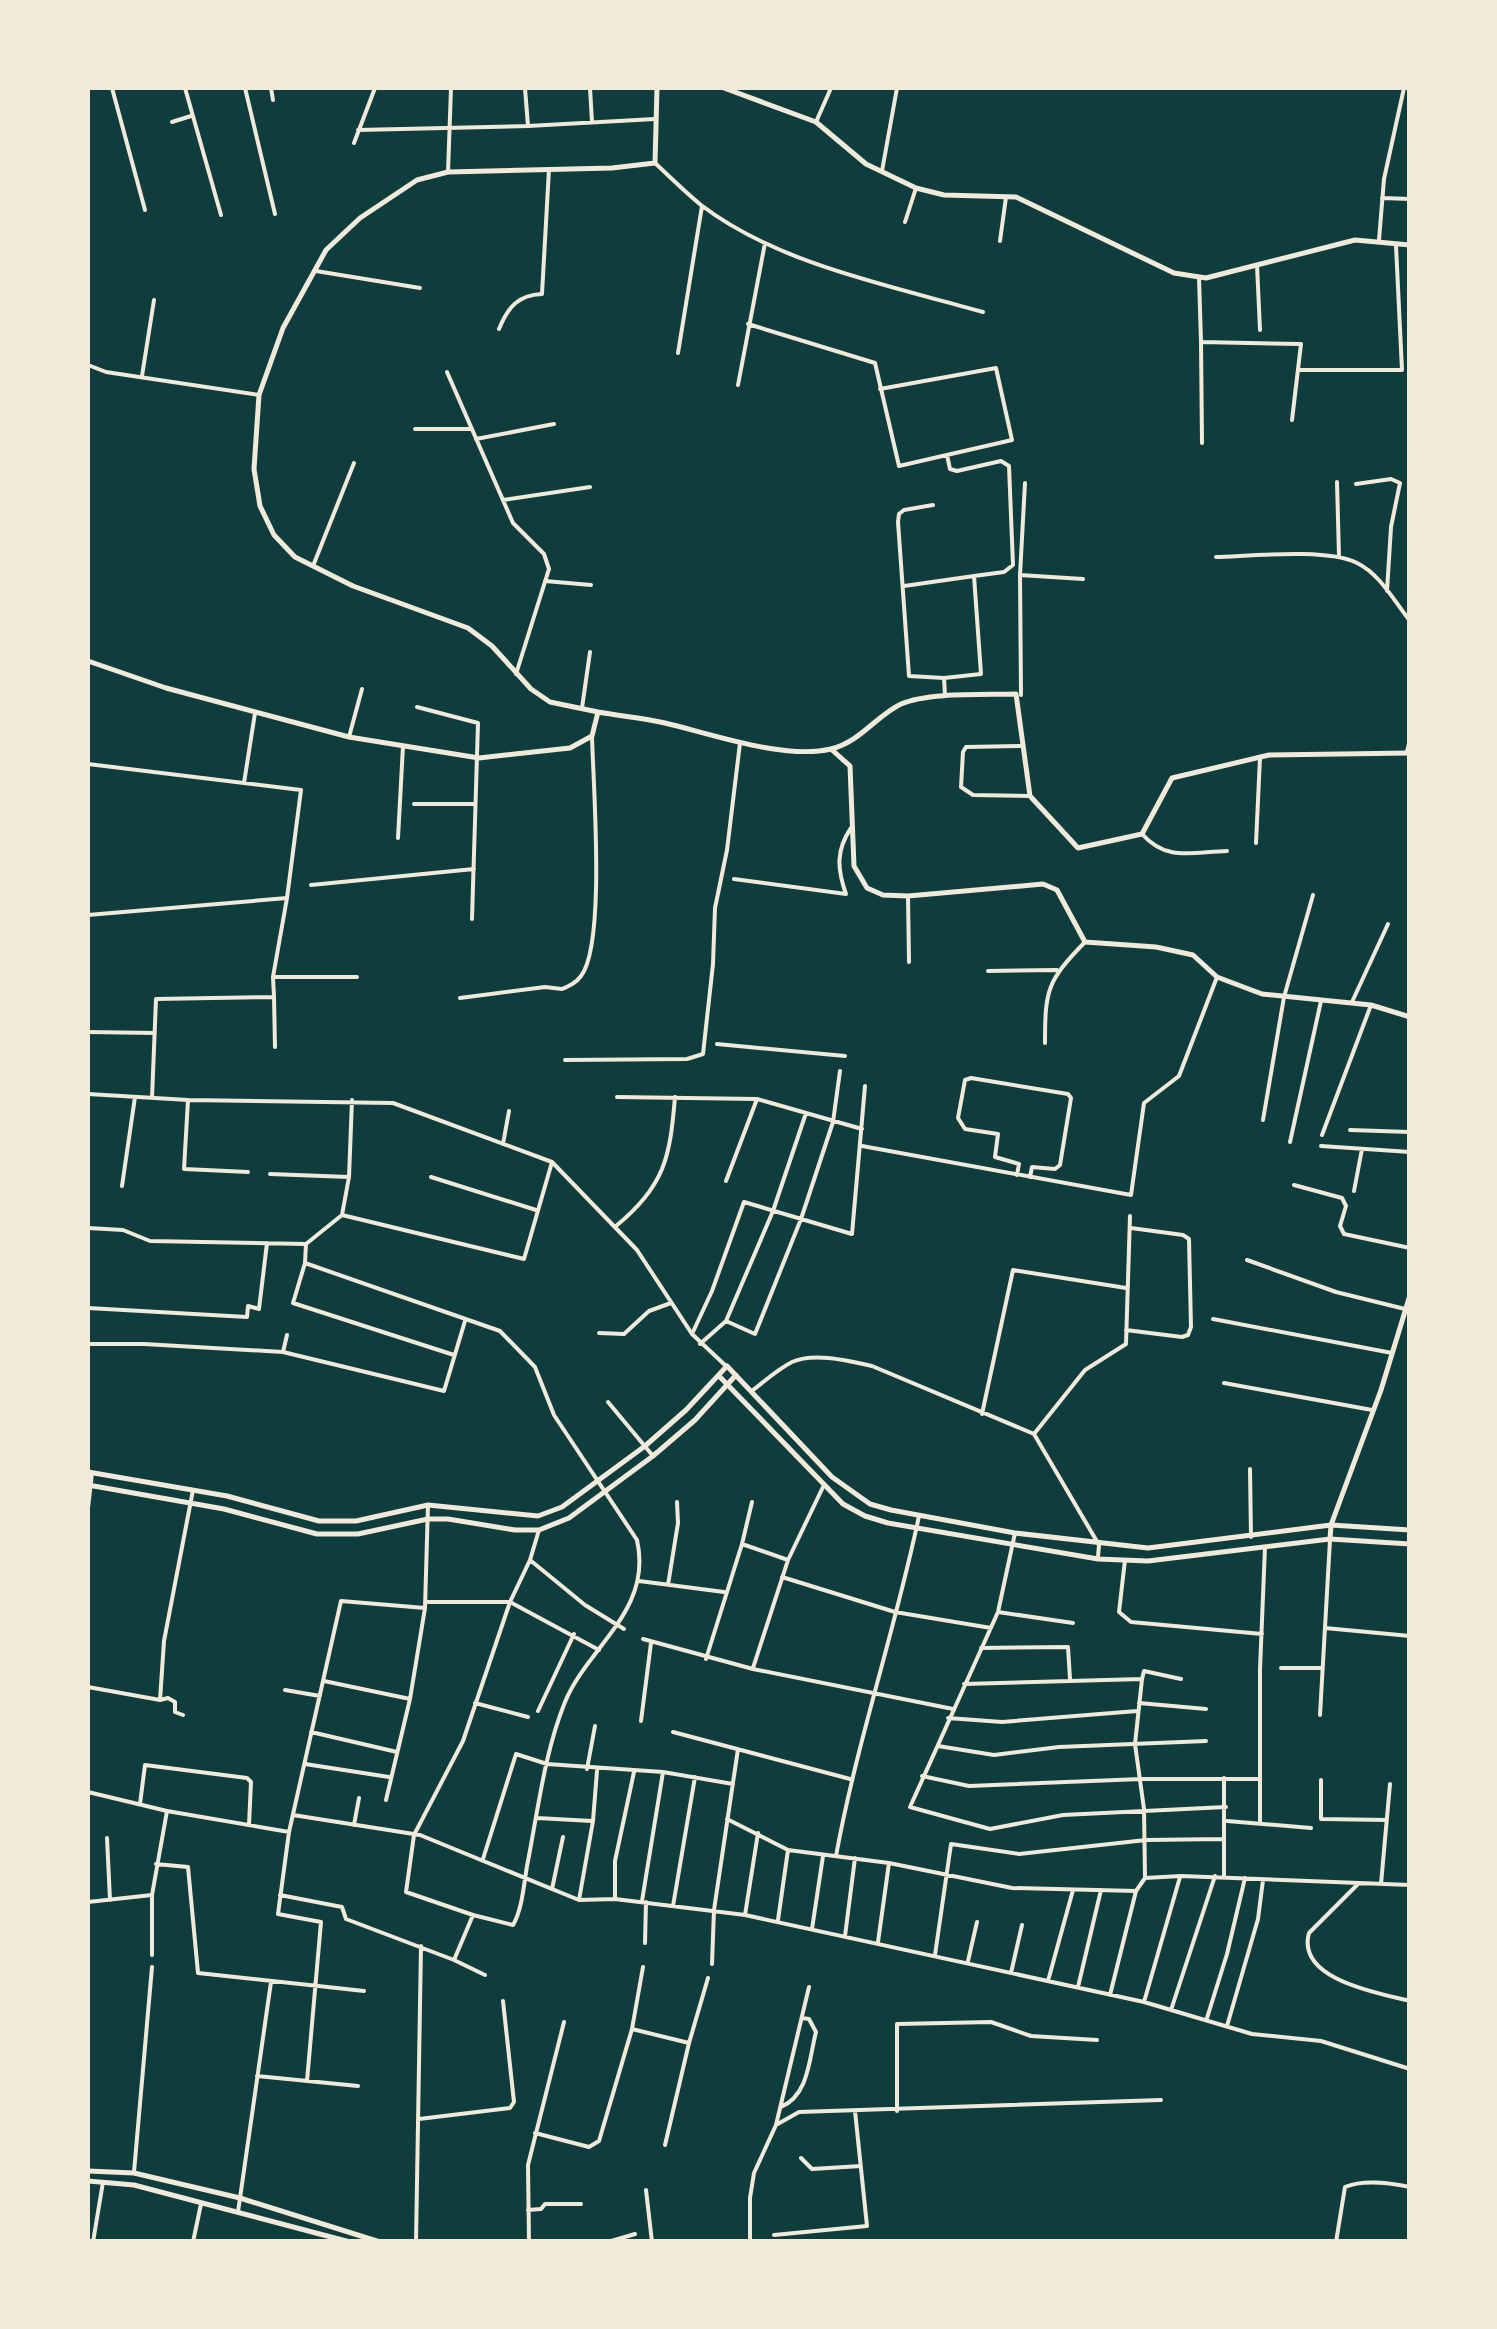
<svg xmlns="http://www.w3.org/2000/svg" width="1497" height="2329" font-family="Inter,sans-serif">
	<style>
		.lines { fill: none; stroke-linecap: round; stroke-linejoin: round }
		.minor { stroke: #f1e9da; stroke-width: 4 }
		.tertiary { stroke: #f1e9da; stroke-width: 5 }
		.secondary { stroke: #f1e9da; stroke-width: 5 }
	</style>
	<rect width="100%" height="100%" fill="#0f3d3e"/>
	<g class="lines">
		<path class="minor" d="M 112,88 L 145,210
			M 185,88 L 221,215
			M 245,88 L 275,214
			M 271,88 L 273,100
			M 525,88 L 528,126
			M 590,88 L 592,122
			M 172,122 L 191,116
			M 816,122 L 831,88
			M 358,130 L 528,126 L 655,119
			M 354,143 L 375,88
			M 655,163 C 670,177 685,192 701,205 C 778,264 891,286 983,312
			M 882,171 L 897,88
			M 448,172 L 451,88
			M 1382,198 L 1410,199
			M 905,222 L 916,188
			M 1379,240 L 1384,179 L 1404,88
			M 1000,241 L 1006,197
			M 1257,265 L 1260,330
			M 316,271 L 420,288
			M 1199,277 L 1201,342 L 1301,344 L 1292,420
			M 748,324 L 875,363 L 899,466 L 1012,440 L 996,368 L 880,389
			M 499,329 C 508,307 518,295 542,294 L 549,169
			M 1201,342 L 1202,443
			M 678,353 L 702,206
			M 88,365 L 106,372 L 259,395
			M 1298,370 L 1402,370 L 1396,246
			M 447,372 L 513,523 L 544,554 L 549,569 L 516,674
			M 142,376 L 154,300
			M 738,385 L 765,243
			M 415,429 L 472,429
			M 476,439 L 554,424
			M 947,455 L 950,469 L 957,471 L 1001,461 L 1009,466 L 1013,565 L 1004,572 L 974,576
			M 1337,482 L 1339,556
			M 1356,484 L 1391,479 L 1400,483 L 1391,527 L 1387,591
			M 503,500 L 590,487
			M 933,505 L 904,510 L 899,514 L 898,522 L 909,676 L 944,678 L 945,696
			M 1216,557 C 1251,556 1327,548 1357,563 C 1380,574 1394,601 1410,621
			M 313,566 L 354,463
			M 1020,575 L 1083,579
			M 545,581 L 591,585
			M 904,586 L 974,576 L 981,674 L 944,678
			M 1021,695 L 1020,575 L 1025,483
			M 417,707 L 478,723 L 472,919
			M 582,708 L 590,652
			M 349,737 L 362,689
			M 1023,746 L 966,747 L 963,752 L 961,787 L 973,795 L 1030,796
			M 1407,752 L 1410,739
			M 88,764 L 301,790 L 287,898 L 88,915
			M 244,783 L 255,713
			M 414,804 L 475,804
			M 1142,834 C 1167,862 1192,852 1227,851
			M 398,838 L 403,746
			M 1256,843 L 1260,758
			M 734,879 L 846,894 C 837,869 836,850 851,828
			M 311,885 L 474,869
			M 908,896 L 909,962
			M 988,971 L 1057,970
			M 273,977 L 287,898
			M 274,997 L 275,1047
			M 460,998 L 545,987 L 562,989 C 569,986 576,983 581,976 C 606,944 593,783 592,736
			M 1352,1002 L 1388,924
			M 88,1032 L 155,1033
			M 1045,1043 C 1045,990 1047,981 1085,942
			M 717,1044 L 845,1056
			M 565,1060 L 687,1059 L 703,1054 L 713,964 L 715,908 L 727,850 L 740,743
			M 88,1094 L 188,1100 L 393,1103 L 552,1162 L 637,1250 L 692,1334 L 726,1366
			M 617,1097 L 757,1099 L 862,1129
			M 152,1098 L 156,999 L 274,997 L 273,977 L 357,977
			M 188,1100 L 184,1169 L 248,1172
			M 1263,1120 L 1284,997 L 1313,895
			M 1350,1130 L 1410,1132
			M 1322,1135 L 1371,1005
			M 1290,1142 L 1321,1001
			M 503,1144 L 509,1111
			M 862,1146 L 1131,1195 L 1144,1103 L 1179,1076 L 1217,977
			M 1321,1146 L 1410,1152
			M 270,1174 L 349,1177
			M 1017,1175 L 1019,1164 L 995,1157 L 998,1134 L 965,1129 L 958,1118 L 965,1080 L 971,1078 L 1068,1094 L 1071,1098 L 1060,1165 L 1055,1169 L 1032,1167 L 1030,1177
			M 431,1177 L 536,1210
			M 726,1181 L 757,1099
			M 1294,1185 L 1342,1198 L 1346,1206 L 1340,1226 L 1344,1234 L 1410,1248
			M 122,1186 L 135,1097
			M 1354,1191 L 1362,1149
			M 342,1215 L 524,1259 L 552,1162
			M 616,1226 C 665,1186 670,1157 675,1097
			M 88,1228 L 123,1230 L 150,1241 L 306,1244 L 342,1215 L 349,1177 L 352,1100
			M 306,1244 L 305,1263 L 293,1303 L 454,1355
			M 1247,1260 L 1336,1292 L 1405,1309
			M 305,1263 L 500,1331 L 535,1367 L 554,1415 L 637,1540 C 653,1611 588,1646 565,1702 C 544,1754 538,1811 527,1866 C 524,1884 522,1910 513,1925 L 473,1915 L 406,1892 L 414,1835 L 463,1741 L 510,1602 L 530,1560 L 539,1530
			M 88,1308 L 247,1317 L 248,1306 L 259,1309 L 267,1243
			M 1213,1319 L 1392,1353
			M 726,1321 L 755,1334 L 801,1219 L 833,1122 L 840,1071
			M 1126,1330 L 1182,1337 L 1188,1335 L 1191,1327 L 1189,1239 L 1183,1235 L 1131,1228
			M 599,1333 L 624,1334 L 649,1311 L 671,1303
			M 692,1334 L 712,1291 L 744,1202 L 852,1234 L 865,1086
			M 88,1344 L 144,1344 L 283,1352 L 444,1391 L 465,1321
			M 700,1344 L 726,1321 L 773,1211 L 806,1113
			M 283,1352 L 287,1335
			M 1224,1383 L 1372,1410
			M 753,1390 C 765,1381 778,1369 792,1362 C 814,1352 849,1361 872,1366 L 1034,1434 L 1099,1545 L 1098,1557
			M 608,1402 L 653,1456
			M 982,1414 L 1013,1270 L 1126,1288
			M 1034,1434 L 1085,1370 L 1126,1344 L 1130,1216
			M 1250,1469 L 1251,1537
			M 88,1508 L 92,1473
			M 1015,1533 L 998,1612 L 910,1807 L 990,1829 L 1063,1815 L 1226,1807
			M 742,1544 L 788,1560
			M 530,1560 L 585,1605 L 624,1629
			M 1125,1560 L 1119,1612 L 1131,1622 L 1262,1634
			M 782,1577 L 895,1612 L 991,1628
			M 639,1581 L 724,1592
			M 668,1585 L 678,1523 L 677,1502
			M 425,1602 L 510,1602 L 599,1650
			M 998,1612 L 1073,1623
			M 1325,1628 L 1410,1636
			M 643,1639 L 753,1669 L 953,1709
			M 981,1648 L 1068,1647 L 1070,1679
			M 706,1659 L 742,1544 L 752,1502
			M 753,1668 L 788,1560 L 823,1487
			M 1281,1668 L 1321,1668
			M 1142,1679 L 1144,1671 L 1181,1679
			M 324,1681 L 410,1699
			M 964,1684 L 1142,1679 L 1135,1744 L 1144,1809 L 1145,1878
			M 88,1687 L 160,1700 L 164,1641 L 193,1490
			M 285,1690 L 320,1696
			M 160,1700 L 168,1698 L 175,1702 L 175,1712 L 183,1715
			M 475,1703 L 528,1717
			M 1139,1703 L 1206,1709
			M 538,1711 L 574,1634
			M 1320,1715 L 1330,1540
			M 948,1718 L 1002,1722 L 1137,1711
			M 641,1721 L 651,1643
			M 311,1732 L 397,1752
			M 673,1732 L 850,1779
			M 938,1746 L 994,1755 L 1059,1747 L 1206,1741
			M 305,1764 L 389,1777
			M 587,1769 L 595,1726
			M 922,1776 L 969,1786 L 1141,1779 L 1259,1779
			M 1224,1778 L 1224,1876
			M 1321,1780 L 1321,1819 L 1387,1820
			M 88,1792 L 167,1811
			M 386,1800 L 410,1699 L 425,1608 L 428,1505
			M 140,1804 L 145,1765 L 247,1778 L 251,1782 L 249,1825
			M 293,1815 L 420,1835 L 579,1900 L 615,1899 L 745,1915 L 1144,2002 L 1252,2034 L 1321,2041 L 1410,2069
			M 537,1818 L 592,1821
			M 727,1819 L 788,1850 L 889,1863 L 1012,1888 L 1136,1891 L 1145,1878 L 1181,1876 L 1410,1885
			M 1227,1821 L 1311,1828
			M 1260,1822 L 1260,1669 L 1265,1547
			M 354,1825 L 359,1798
			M 107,1838 L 110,1900
			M 836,1856 C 857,1741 895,1631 919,1516
			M 483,1859 L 516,1754 L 547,1764 L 663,1772 L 733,1784
			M 156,1864 L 188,1867 L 198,1973 L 364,1991
			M 1358,1884 L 1309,1933 C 1296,1979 1377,1993 1410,2001
			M 1381,1884 L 1390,1784
			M 552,1889 L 563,1837
			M 280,1895 L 342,1907 L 346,1919 L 454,1960 L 473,1915
			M 615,1899 L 615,1861 L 634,1772
			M 579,1900 L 593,1821 L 597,1771
			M 642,1901 L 663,1772
			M 88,1902 L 152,1895
			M 673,1906 L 695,1777
			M 745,1915 L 758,1833
			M 778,1920 L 788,1850
			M 812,1929 L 823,1856
			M 845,1936 L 855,1858
			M 878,1942 L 889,1863
			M 645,1943 L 646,1902
			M 152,1955 L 152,1895 L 167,1811 L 289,1832
			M 935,1955 L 951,1844 L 1019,1854 L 1146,1840 L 1224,1839
			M 454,1960 L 485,1975
			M 968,1961 L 977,1922
			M 712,1964 L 714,1910 L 738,1749
			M 1011,1973 L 1022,1925
			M 1048,1981 L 1073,1890
			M 1078,1987 L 1101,1890
			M 1110,1995 L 1136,1891
			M 1144,2002 L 1180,1877
			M 1171,2010 L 1215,1876
			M 1207,2018 L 1227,1954 L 1245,1878
			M 1227,2026 L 1258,1919 L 1263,1880
			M 632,2029 L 689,2043
			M 257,2076 L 358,2086
			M 307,2081 L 321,1922 L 278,1914 L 289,1832 L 341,1601 L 425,1608
			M 781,2107 C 809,2095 809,2059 816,2032 L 809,2019 L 802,2018
			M 897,2111 L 897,2024 L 991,2022 L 1031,2036 L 1097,2040
			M 419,2119 L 510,2108 L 514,2102 L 503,2001
			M 776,2125 L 799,2112 L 1161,2100
			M 535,2133 L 589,2147 L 599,2141 L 632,2029 L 643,1967
			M 665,2145 L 689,2043 L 708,1978
			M 801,2158 L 812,2169 L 861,2166
			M 134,2172 L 152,1967
			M 646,2190 L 652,2242
			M 528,2210 L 541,2209 L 545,2204 L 581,2204
			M 238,2212 L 271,1982
			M 774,2235 L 867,2226 L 855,2111
			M 93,2242 L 103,2182
			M 193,2242 L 201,2204
			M 416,2242 L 421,1946
			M 529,2242 L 528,2165 L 564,2022
			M 608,2242 L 635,2234
			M 750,2242 L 750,2198 L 754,2173 L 776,2125 L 809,1987
			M 1336,2242 L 1345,2187 C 1364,2179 1390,2183 1410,2187"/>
		<path class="tertiary" d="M 724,88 L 816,122 L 866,164 L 916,188 L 944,195 L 1016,197 L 1174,273 L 1206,278 L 1355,240 L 1410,245
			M 88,661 L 166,688 L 349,737 L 479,758 L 570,748 L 592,736 L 598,712 C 620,716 643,718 665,723 C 712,734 784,760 831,749 C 860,742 876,716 901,704 C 928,692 986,695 1016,694 L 1030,796 L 1078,848 L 1142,834 L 1172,778 L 1269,755 L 1410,753
			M 598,712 L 550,702 L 531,689 L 492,646 L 468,628 L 353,586 L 295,557 L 274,535 L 260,506 L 254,469 L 259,395 L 283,328 L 326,250 L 360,218 L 417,180 L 448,172 L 612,168 L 655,163 L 657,88
			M 831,749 L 850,766 L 854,866 L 867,888 L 883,895 L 908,896 L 1043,884 L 1057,890 L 1085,942 L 1156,947 L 1193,955 L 1217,977 L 1262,994 L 1371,1005 L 1410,1017
			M 1330,1539 L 1331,1525 L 1381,1390 L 1410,1295"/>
		<path class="secondary" d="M 719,1376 L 843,1504 L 865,1516 L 888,1523 L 1098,1559 L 1148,1561 L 1330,1539 L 1410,1544
			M 88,1472 L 227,1496 L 319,1521 L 356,1521 L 428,1505 L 538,1516 L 562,1507 L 645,1446 L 686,1410 L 727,1366 L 832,1477 L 870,1504 L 891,1510 L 1015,1533 L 1148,1548 L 1331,1525 L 1410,1530
			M 88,1485 L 224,1509 L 317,1534 L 358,1534 L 428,1519 L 448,1519 L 515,1530 L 539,1530 L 569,1518 L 653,1456 L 695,1420 L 736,1375
			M 88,2171 L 134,2173 L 240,2198 L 380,2242
			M 88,2181 L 134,2185 L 350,2242"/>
	</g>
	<rect width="1497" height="2329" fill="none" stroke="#f1e9da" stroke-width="180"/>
</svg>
